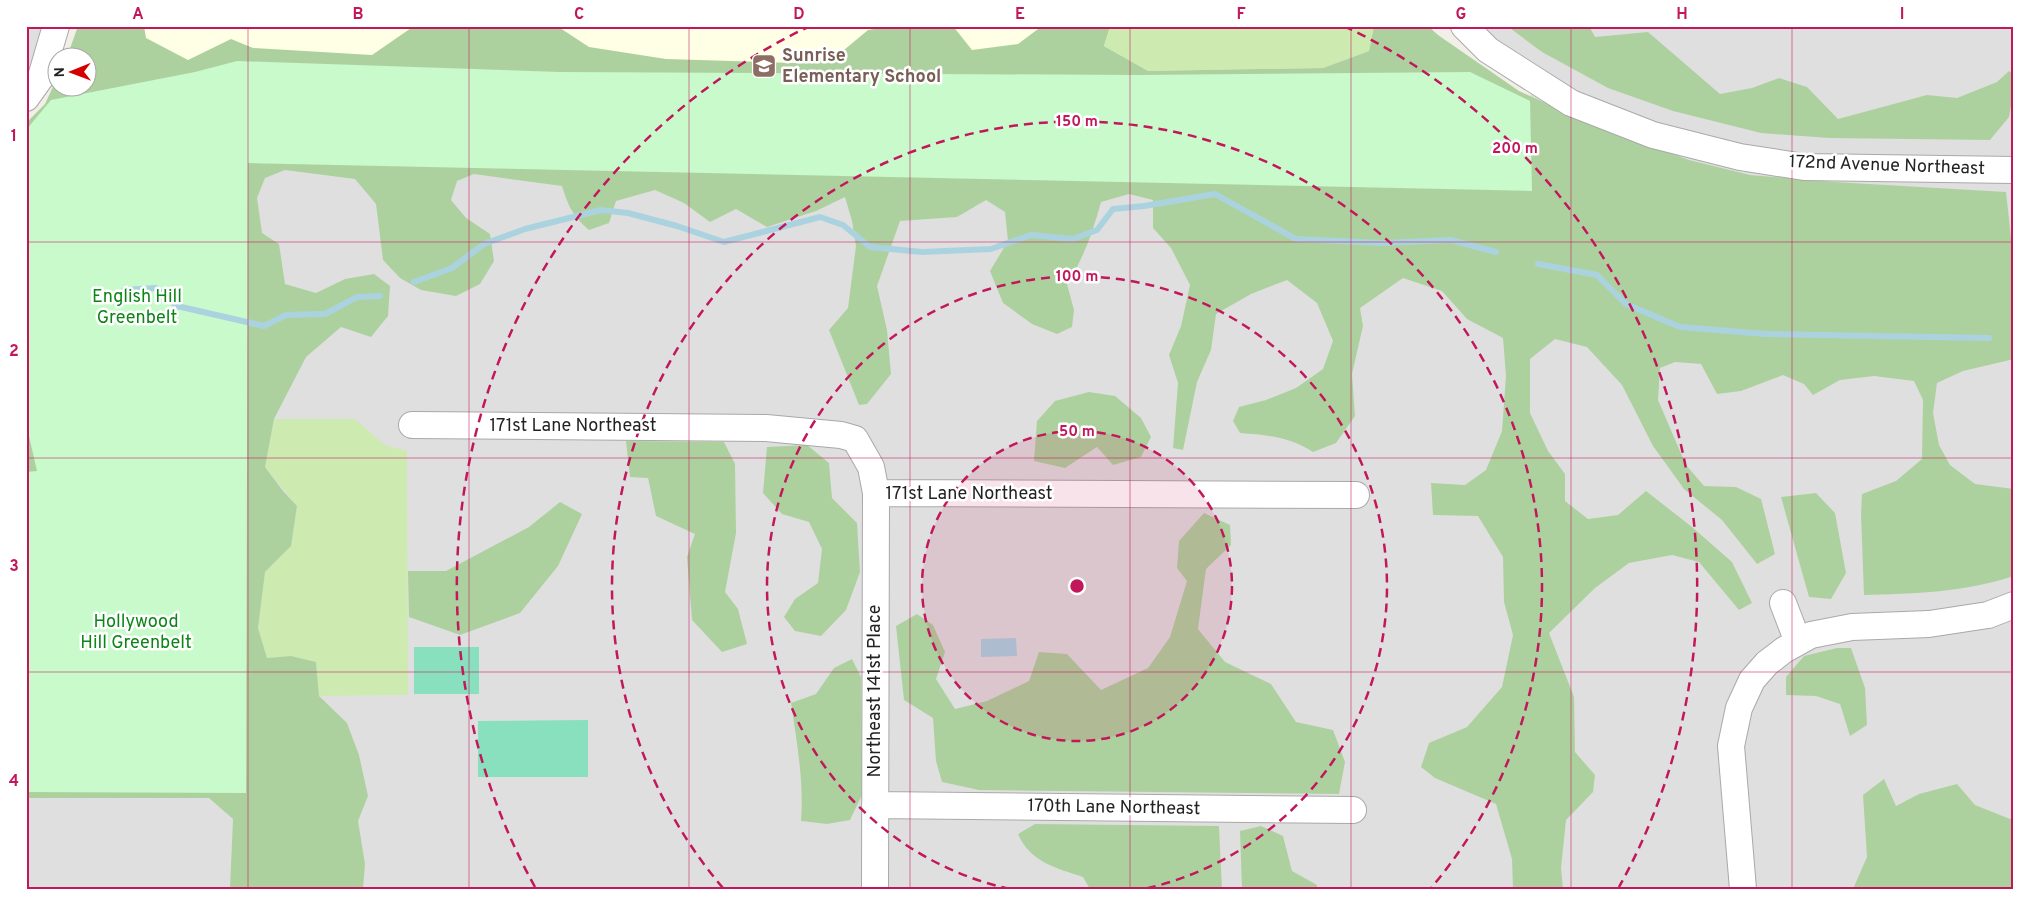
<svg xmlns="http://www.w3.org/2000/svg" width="2040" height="915" font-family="Overpass,sans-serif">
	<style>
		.residential { fill: #e0dfdf }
		.education { fill: #ffffe5 }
		.grass { fill: #cdebb0 }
		.forest { fill: #add19e }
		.park { fill: #c8facc }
		.pitch { fill: #88e0be }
		.water { fill: #aad3df }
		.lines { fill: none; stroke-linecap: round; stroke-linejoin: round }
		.stream { stroke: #aad3df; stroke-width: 6 }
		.minor-casing { stroke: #a9a9a9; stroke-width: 28 }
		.minor { stroke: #fff; stroke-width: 26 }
		.grid { fill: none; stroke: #c2185b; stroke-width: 1; stroke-opacity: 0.55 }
		.ring { fill: none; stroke: #c2185b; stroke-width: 2.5; stroke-dasharray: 9 6 }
		.labels { text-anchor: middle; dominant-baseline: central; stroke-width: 5; stroke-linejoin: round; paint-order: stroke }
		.education-label { font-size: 18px; font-weight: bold; fill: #785e54; stroke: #fff; text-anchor: start }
		.street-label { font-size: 18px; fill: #222; stroke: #fff }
		.park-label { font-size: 18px; fill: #0c8416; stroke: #fff }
		.centre { fill: #c2185b; stroke: #fff; stroke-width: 2.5 }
		.ring-label { font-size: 15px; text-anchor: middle; font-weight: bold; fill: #c2185b; stroke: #fff; stroke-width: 5; stroke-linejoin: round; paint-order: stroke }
		.neatline { fill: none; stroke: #c2185b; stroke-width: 2 }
		.grid-label { font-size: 16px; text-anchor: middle; font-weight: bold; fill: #c2185b }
	</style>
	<rect width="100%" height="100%" fill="#f2efe9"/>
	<path class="residential" d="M 26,26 L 56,26 L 26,98 Z
		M 1464,26 L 2014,26 L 2014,889 L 26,889 L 26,792 L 248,163 L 1532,190 L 1530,71 Z"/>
	<path class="education" d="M 89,26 L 1095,26 L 1138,75 L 51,100 L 88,88 Z"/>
	<path class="grass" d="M 1110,26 L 1374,26 L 1369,51 L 1323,68 L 1148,71 L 1104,46 Z
		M 274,419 L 355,419 L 385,445 L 407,451 L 408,695 L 319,696 L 316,662 L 291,656 L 267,658 L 258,628 L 265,572 L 291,546 L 297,506 L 265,467 Z"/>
	<path class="forest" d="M 78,26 L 144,26 L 146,38 L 188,60 L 231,39 L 253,48 L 372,55 L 414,26 L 557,26 L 589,47 L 666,59 L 794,63 L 838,55 L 868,30 L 891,26 L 953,26 L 972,50 L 1018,44 L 1038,29 L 1038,26 L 1110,26 L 1104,46 L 1148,71 L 1323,68 L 1369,51 L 1374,26 L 1428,26 L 1438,35 L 1519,91 L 1585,121 L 1689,160 L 1750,175 L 1834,182 L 2006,192 L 2014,266 L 2014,359 L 1963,371 L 1937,383 L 1933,413 L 1939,445 L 1950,465 L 1975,484 L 2014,489 L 2014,576 C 1966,592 1914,594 1864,595 L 1861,514 L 1862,494 L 1896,481 L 1922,459 L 1923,400 L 1914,381 L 1874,376 L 1840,380 L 1813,395 L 1804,384 L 1783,375 L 1741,391 L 1717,394 L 1701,364 L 1675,362 L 1660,368 L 1658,400 L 1686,465 L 1704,486 L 1736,487 L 1761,499 L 1775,554 L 1757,564 L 1722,520 L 1684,489 L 1653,446 L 1622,385 L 1587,347 L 1555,339 L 1530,359 L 1530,413 L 1548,451 L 1565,474 L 1565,501 L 1588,519 L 1618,515 L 1646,491 L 1692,527 L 1732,562 L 1752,603 L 1739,610 L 1699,562 L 1672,555 L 1629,563 L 1595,588 L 1549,633 L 1574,697 L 1575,752 L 1595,775 L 1593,792 L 1566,820 L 1561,868 L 1563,889 L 1513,889 L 1512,859 L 1496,804 L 1435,778 L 1421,767 L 1429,743 L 1467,727 L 1502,687 L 1513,635 L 1504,602 L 1503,557 L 1478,516 L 1433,515 L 1431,483 L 1465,485 L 1486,470 L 1502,431 L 1506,376 L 1503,338 L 1467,319 L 1442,291 L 1403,278 L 1360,308 L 1363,326 L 1352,374 L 1355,416 L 1336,443 L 1313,452 C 1290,437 1267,435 1240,433 L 1233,421 L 1239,407 L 1266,400 L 1296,388 L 1323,369 L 1333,341 L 1317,303 L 1287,280 L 1251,294 L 1216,314 L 1211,350 L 1197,382 L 1183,450 L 1173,448 L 1178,383 L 1169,355 L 1181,326 L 1190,285 L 1171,248 L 1153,228 L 1153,200 L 1129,194 L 1101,202 C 1093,231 1084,258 1067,284 L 1074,310 L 1072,327 L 1057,334 L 1032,324 L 1003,303 L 990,271 L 1008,241 L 1005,212 L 986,200 L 957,217 L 900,221 L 877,286 L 887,330 L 891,374 L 867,404 L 859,405 L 829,330 L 848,308 L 856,246 L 852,221 L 845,197 L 816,211 L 767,227 L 736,209 L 710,222 L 684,203 L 655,190 L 616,201 L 609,223 L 589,230 C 573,216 568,206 562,186 L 474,174 L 457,181 L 451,200 L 466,218 L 490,234 L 494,261 L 480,284 L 456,296 L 421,290 L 400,278 L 383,260 L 376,204 L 355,179 L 285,170 L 265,178 L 257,198 L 262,233 L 279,244 L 285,284 L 316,293 L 345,279 L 374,274 L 390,286 L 388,316 L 371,337 L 341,327 L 306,357 L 274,419 L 265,467 L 283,491 L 297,506 L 291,546 L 265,572 L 258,628 L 267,658 L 291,656 L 316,662 L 319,696 L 347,723 L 359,755 L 368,796 L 358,821 L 365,864 L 363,889 L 230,889 L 233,819 L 209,798 L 26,798 L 26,123 L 45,104 L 57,78 L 58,88 L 88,88 L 88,58 L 67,57 Z
		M 1507,26 L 1589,26 L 1595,37 L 1648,32 L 1720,94 L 1752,88 L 1779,78 L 1807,87 L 1838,119 L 1927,95 L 1957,98 L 1997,82 L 2009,71 L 2014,75 L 2014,90 L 2009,117 L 1990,140 L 1829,138 L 1761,133 L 1673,111 L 1608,88 L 1542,52 Z
		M 1089,392 L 1115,396 L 1141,418 L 1151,437 L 1141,457 L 1113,465 L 1097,447 L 1065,468 L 1034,461 L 1037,421 L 1055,401 Z
		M 626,441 L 724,442 L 735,464 L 736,533 L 725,592 L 738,609 L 747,644 L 722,652 L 692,620 L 687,557 L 695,534 L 656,516 L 648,478 L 630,477 Z
		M 807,445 L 829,463 L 832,498 L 857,523 L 860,572 L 846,610 L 821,636 L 795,631 L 784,617 L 795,599 L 818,583 L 822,549 L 809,522 L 782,514 L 763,493 L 767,447 Z
		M 1816,493 L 1835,513 L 1846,573 L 1831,599 L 1809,597 L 1781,497 Z
		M 560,502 L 582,514 L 558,566 L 520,613 L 460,635 L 409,617 L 408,571 L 446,571 L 529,527 Z
		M 1204,513 L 1230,525 L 1231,545 L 1206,569 L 1198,629 L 1225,662 L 1271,684 L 1296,722 L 1333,730 L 1345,762 L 1339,794 L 979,790 L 942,782 L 936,761 L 933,718 L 904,700 L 896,626 L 917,614 L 933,625 L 945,652 L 936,679 L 955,709 L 987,701 L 1029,681 L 1039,652 L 1067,654 L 1101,690 L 1148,668 L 1170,637 L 1187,581 L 1177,568 L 1179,541 Z
		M 1837,648 L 1851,648 L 1865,688 L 1867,725 L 1850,736 L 1840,704 L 1816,696 L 1786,695 L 1786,677 L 1804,656 Z
		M 852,659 L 861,677 L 862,795 L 850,820 L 827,824 L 801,821 C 804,782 797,743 791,703 L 816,694 L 834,668 Z
		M 1884,779 L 1896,806 L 1919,794 L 1957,784 L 1975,805 L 2010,819 L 2014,815 L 2014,889 L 1853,889 L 1867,857 L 1863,795 Z
		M 1035,824 L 1219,826 L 1222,889 L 1090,889 L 1083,877 C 1056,868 1030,862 1018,834 Z
		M 1261,826 L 1283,836 L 1292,871 L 1317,885 L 1317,889 L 1242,889 L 1240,831 Z"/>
	<path class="park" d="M 237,61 L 560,72 L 1138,75 L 1470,72 L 1530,101 L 1532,191 L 248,163 L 246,793 L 26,792 L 26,472 L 37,471 L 26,423 L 26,130 L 51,100 L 195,72 Z"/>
	<path class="pitch" d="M 414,647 L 479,647 L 479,694 L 414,694 Z
		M 588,720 L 588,777 L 478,777 L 478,721 Z"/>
	<path class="water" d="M 1016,638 L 1017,656 L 981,657 L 981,639 Z"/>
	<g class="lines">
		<path class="stream" d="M 1538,264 L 1597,275 L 1626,304 L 1680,327 L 1766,334 L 1989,338
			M 414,282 L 452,268 L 484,244 L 525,229 L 601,210 L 628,213 L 677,226 L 724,242 L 820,217 L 843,225 L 870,247 L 922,252 L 991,249 L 1031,235 L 1073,239 L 1097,230 L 1113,209 L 1144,206 L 1215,194 L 1296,239 L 1383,243 L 1451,240 L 1496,252
			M 124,290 L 156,288 L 177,306 L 264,326 L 286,315 L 325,314 L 357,297 L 380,296"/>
		<defs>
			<path id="minor" d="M 1464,26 L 1488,50 L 1571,103 L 1653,135 L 1740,157 L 1804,167 L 2014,170
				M 26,98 L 41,77 L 56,26
				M 412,425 L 766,428 L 841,435 L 855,439 L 871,467 L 876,493 L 875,889
				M 876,493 L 1356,495
				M 1783,603 L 1798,642
				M 875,805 L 1353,810
				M 1743,889 L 1731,746 L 1739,708 L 1752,680 L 1767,663 L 1784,650 L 1811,635 L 1852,627 L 1929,624 L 1988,615 L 2014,605"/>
		</defs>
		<use href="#minor" class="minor-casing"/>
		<use href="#minor" class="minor"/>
	</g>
	<path class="grid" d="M 248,26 L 248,889M 469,26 L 469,889M 689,26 L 689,889M 910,26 L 910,889M 1130,26 L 1130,889M 1351,26 L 1351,889M 1571,26 L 1571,889M 1792,26 L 1792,889M 26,242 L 2014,242M 26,458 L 2014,458M 26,672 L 2014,672"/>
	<circle cx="1077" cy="586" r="155" fill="#c2185b" fill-opacity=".12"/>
	<g class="ring">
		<circle cx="1077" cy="586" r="155"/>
		<path d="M1010 889A310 310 0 1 1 1144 889"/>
		<path d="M723 888A465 465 0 1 1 1431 888"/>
		<path d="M535 887A620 620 0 0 1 810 26M1344 26A620 620 0 0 1 1619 887"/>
	</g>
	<defs>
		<symbol id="school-square" viewBox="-11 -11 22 22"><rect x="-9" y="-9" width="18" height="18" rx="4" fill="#8d6e63" stroke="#fff"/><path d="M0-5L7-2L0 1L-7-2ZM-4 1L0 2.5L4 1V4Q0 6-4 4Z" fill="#fff"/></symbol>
	</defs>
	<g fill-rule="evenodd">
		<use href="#school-square" x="750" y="52" width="28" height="28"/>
	</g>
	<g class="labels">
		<g class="education-label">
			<text x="782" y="56">Sunrise<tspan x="782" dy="21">Elementary School</tspan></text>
		</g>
		<g class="street-label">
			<text transform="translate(1887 166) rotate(2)">172nd Avenue Northeast</text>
			<text x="573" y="426">171st Lane Northeast</text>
			<text x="969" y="494">171st Lane Northeast</text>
			<text transform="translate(875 691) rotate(-90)">Northeast 141st Place</text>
			<text transform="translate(1114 808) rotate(1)">170th Lane Northeast</text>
		</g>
		<g class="park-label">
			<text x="137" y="297">English Hill<tspan x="137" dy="21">Greenbelt</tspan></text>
			<text x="136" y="622">Hollywood<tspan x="136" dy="21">Hill Greenbelt</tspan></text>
		</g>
	</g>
	<circle cx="1077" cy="586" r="8" class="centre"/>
	<g class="ring-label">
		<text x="1077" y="126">150 m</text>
		<text x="1515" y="153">200 m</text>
		<text x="1077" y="281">100 m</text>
		<text x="1077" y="436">50 m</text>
	</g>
	<rect width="2040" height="915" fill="none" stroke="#ffffff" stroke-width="55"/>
	<g transform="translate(72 72) rotate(269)"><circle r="24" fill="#ffffff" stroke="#a7a7a7"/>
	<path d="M0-4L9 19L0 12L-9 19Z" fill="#d40000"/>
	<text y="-8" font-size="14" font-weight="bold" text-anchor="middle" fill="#222222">N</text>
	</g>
	<rect x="28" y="28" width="1984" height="860" class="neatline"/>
	<g class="grid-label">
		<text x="138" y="19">A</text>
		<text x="358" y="19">B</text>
		<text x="579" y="19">C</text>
		<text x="799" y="19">D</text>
		<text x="1020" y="19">E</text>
		<text x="1241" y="19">F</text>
		<text x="1461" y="19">G</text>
		<text x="1682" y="19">H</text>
		<text x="1902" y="19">I</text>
		<text x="14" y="141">1</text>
		<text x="14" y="356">2</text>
		<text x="14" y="571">3</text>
		<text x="14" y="786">4</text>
	</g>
</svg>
